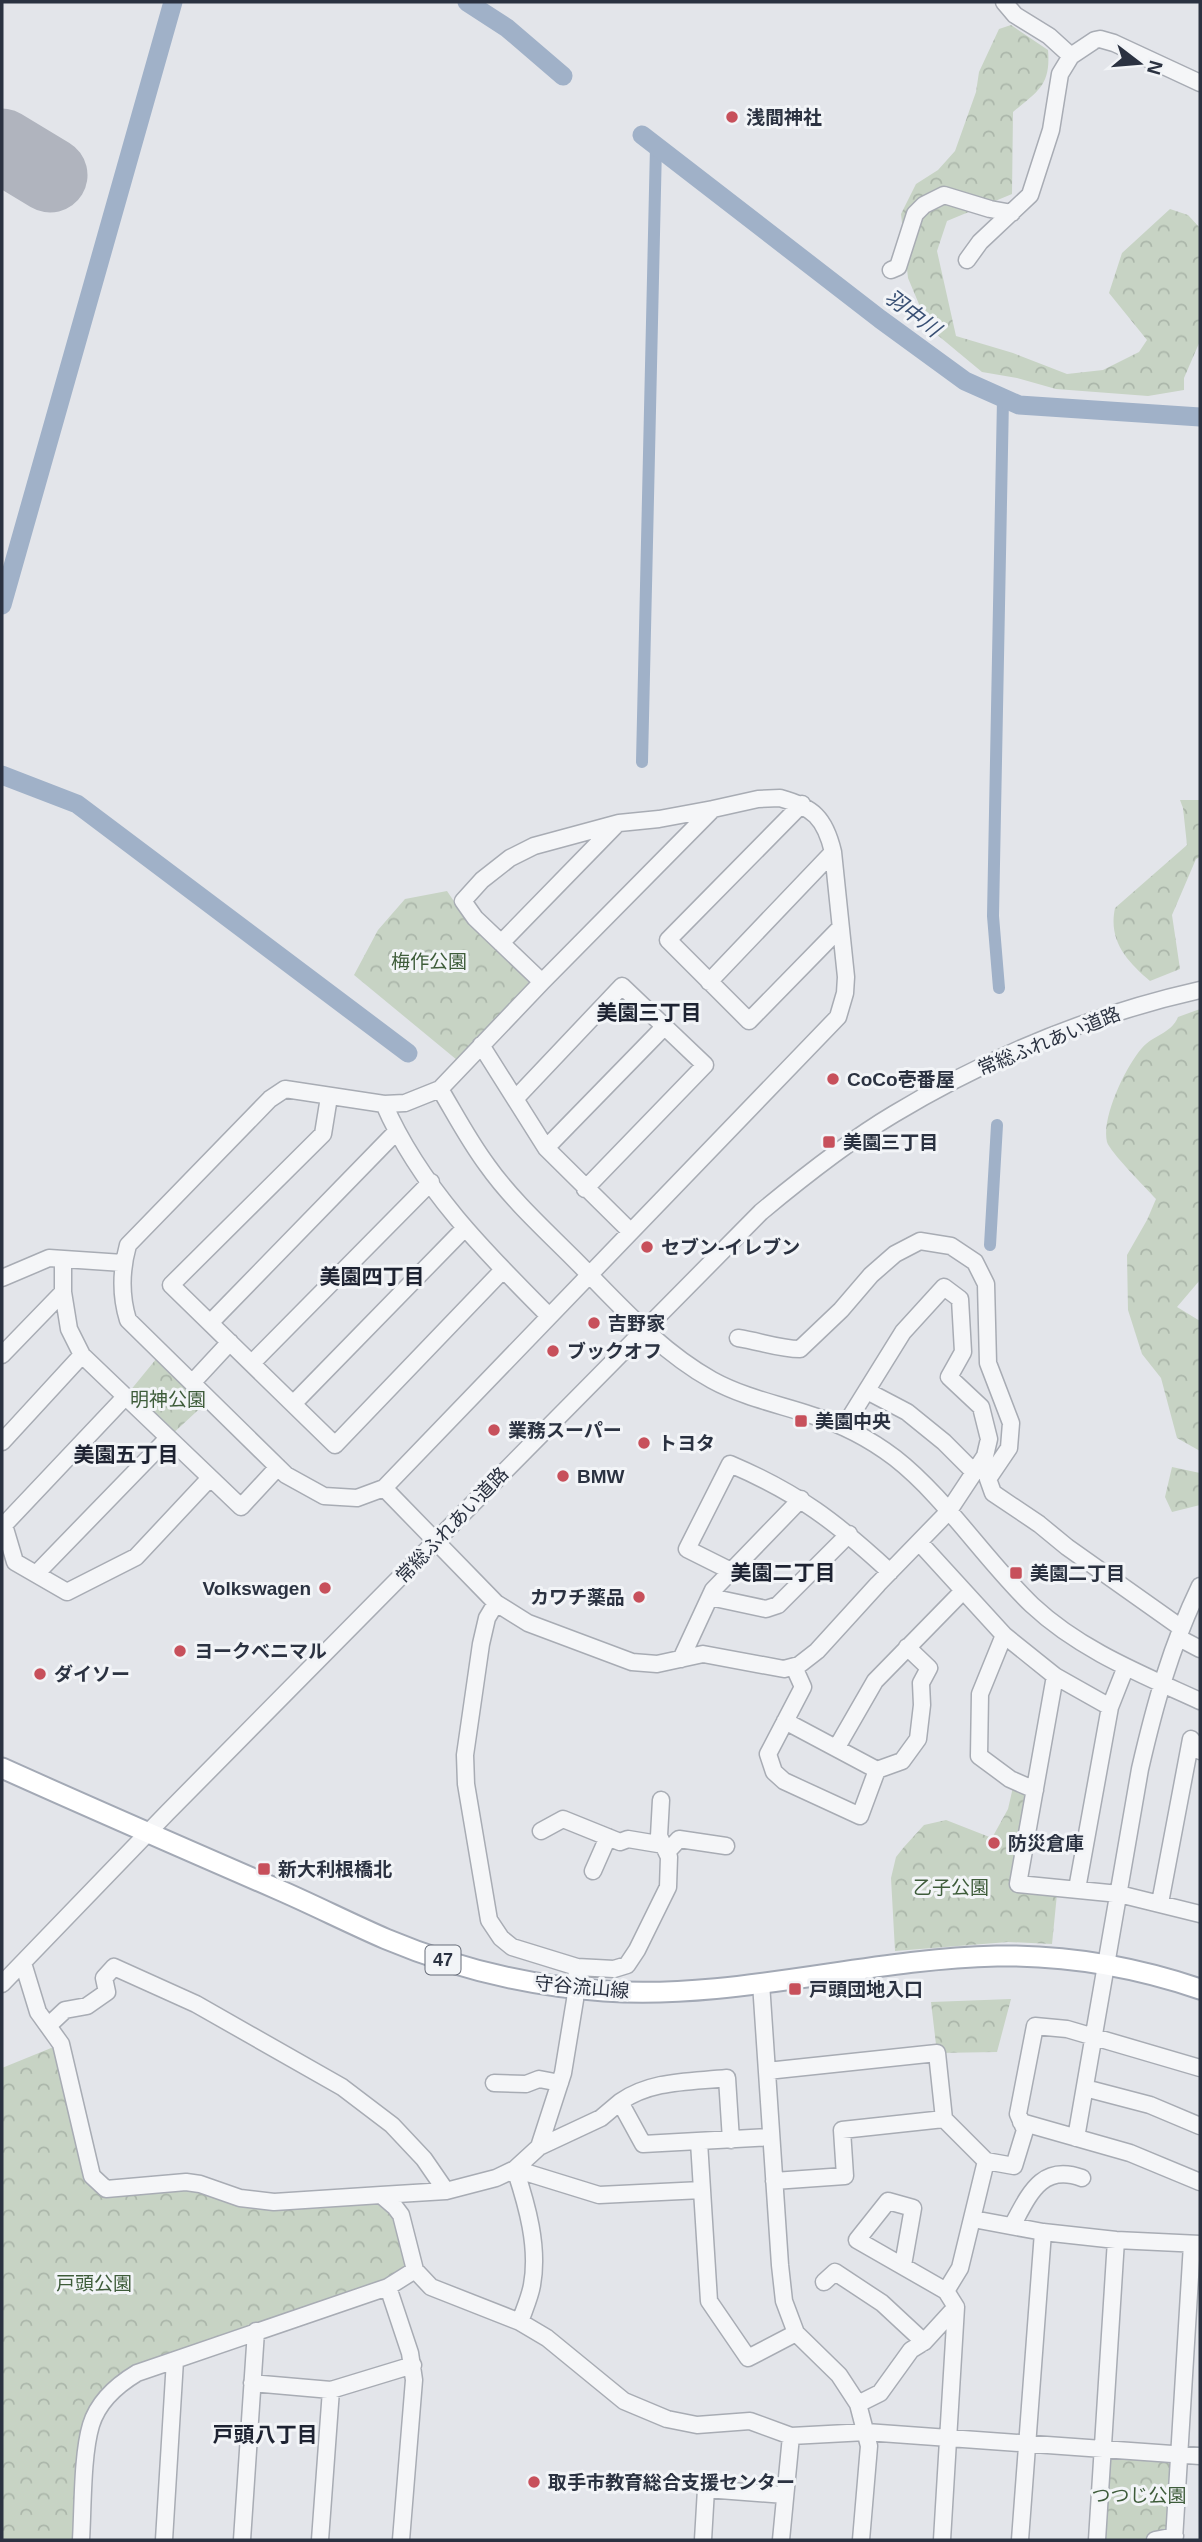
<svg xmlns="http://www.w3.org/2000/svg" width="1202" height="2542" font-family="Arial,'Noto Sans JP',sans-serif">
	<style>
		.forest { fill: url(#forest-crowns) }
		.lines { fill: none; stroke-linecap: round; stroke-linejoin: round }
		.canal { stroke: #a0b1c8; stroke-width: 12 }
		.river { stroke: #a0b1c8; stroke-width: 19 }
		.runway { stroke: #b0b4be; stroke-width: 75 }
		.minor-casing { stroke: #a8acb4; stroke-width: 19 }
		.major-casing { stroke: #a3a9b5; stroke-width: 23 }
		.minor { stroke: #f5f6f8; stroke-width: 16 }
		.major { stroke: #fff; stroke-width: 19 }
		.poi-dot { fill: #c7505b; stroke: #f2f4f7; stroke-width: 2.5 }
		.labels { text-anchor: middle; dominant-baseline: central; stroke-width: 6; stroke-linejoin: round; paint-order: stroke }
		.shield { fill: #f2f4f7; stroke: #676c78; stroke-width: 2 }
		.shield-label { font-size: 18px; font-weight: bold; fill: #2b3241 }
		.poi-label { font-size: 19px; font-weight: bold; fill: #2b3241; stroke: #f2f4f7; text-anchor: start }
		.park-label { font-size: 19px; fill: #3e5c3a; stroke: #f2f4f7 }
		.street-label { font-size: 19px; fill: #2b3241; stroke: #f2f4f7 }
		.water-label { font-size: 21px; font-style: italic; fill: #384f73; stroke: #f2f4f7 }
		.neighbourhood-label { font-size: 21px; font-weight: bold; fill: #1e2332; stroke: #f2f4f7 }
	</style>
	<defs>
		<pattern id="forest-crowns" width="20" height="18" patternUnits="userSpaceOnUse" patternTransform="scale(1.75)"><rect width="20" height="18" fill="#c7d3c4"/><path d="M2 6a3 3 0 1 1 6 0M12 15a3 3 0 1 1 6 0" fill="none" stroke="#abb6aa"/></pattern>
	</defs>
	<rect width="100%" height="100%" fill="#e3e5ea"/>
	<path class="forest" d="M 1011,25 L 1048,50 C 1051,85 1038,91 1013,112 L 1012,194 L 947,221 L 937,251 L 956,336 L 1013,353 L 1067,374 L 1103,370 L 1139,352 L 1147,340 L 1109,293 L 1122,253 L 1170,209 L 1188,215 L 1200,228 L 1200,341 L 1184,378 L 1184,390 L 1148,396 L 1056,389 L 1017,378 L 982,372 L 929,328 L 908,278 L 901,214 L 916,184 L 938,170 L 955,151 L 976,92 L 979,72 L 999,29 Z
		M 1180,800 L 1200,800 L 1200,857 L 1196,859 L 1172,915 L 1180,969 L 1150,981 C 1127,961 1108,941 1115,908 L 1187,845 L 1183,808 Z
		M 447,891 C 469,926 501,952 532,980 L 457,1060 L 354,975 L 378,930 L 405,899 Z
		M 1200,1009 L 1200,1280 L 1177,1307 L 1200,1321 L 1200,1451 L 1177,1438 L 1161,1378 L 1142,1354 L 1128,1310 L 1127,1255 L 1147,1220 L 1156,1199 C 1146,1188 1110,1152 1107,1142 C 1101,1118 1126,1066 1142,1048 C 1153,1035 1171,1034 1178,1017 Z
		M 161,1353 L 209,1400 L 168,1438 L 125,1397 Z
		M 1172,1467 L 1200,1473 L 1200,1505 L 1172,1512 L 1165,1497 Z
		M 1013,1787 L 1029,1793 L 1013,1890 L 1057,1894 L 1052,1944 L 1008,1942 L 895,1951 L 891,1878 L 896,1857 L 904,1847 L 924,1825 L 946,1820 L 992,1838 L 1008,1809 Z
		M 1011,1999 L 997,2052 L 937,2053 L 931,2002 Z
		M 56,2046 L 88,2180 L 189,2187 L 258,2207 L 375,2202 L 394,2218 L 407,2266 L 383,2282 L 142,2364 L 119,2375 L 89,2416 L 75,2540 L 2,2540 L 2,2068 Z
		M 1103,2449 L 1180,2454 L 1175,2536 L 1155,2540 L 1097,2540 Z"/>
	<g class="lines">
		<path class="canal" d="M 642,762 L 656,146
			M 999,988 L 993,916 L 1003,399
			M 990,1245 L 997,1125"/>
		<path class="river" d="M 467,2 L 507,28 L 563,76
			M 642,135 L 880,319 L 965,381 L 1019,405 L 1200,417
			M 2,605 L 173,2
			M 2,775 L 77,804 L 408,1053"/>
		<path class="runway" d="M 2,146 L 50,175"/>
		<defs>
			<path id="minor" d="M 1004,2 L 1015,15 L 1049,36 L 1071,56
				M 967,260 L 980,242 L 1030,195 L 1051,130 L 1060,74 L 1071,56 L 1095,40 L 1100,39 L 1114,43 L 1200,83
				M 891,270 L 898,267 L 915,214 L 924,205 L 944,195 L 990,209 L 1012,213
				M 780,798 C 813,807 825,818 833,852 L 846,977 L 845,993 L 838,1017 L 384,1488 L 357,1498 L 324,1496 L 286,1475 L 128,1320 C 120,1294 121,1270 128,1245 L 270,1099 L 285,1089 L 384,1104 L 405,1103 L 440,1089 L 542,982 L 713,809 L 758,799 Z
				M 802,804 L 668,940 L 749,1021 L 840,928
				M 501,943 L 617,824
				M 542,982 L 475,918 L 463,901 L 482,880 L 510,858 L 534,846 L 619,823 L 659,819 L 713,809
				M 709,982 L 833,852
				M 481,1045 L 546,1148 L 630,1231
				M 440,1089 C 455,1114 469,1141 487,1165 C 511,1199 544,1229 573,1258 C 616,1301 658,1350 712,1380 C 743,1397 777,1404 811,1415 C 841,1424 870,1439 895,1458 C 945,1497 985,1560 1032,1605 C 1080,1650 1141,1674 1200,1701
				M 329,1097 L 323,1134 L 171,1285 L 335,1445 L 503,1270
				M 516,1098 L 622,986 L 705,1065 L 585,1189
				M 384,1104 C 420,1187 486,1253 549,1316
				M 546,1148 L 665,1026
				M 63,1261 L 63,1292 L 69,1329 L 82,1355 L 241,1507 L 278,1467
				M 2,1278 L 49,1258 L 123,1263
				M 210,1323 L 396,1132
				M 738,1338 C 759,1341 779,1349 800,1349 L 841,1310 L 871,1275 L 895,1254 L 920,1241 L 951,1246 L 975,1262 L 986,1284 L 988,1363 L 1011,1423 L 1009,1448 L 988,1479 L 993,1493 L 1039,1524 L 1067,1547 L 1180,1627
				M 2,1355 L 63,1292
				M 252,1363 L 431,1182
				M 192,1383 L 230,1342
				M 867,1391 L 907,1412 L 944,1442 L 974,1472
				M 125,1397 L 4,1525 L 15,1562 L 67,1592 L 136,1557 L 210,1478
				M 293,1404 L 464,1229
				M 2,1442 L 82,1355
				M 384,1488 L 496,1603 L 528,1623 L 632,1662 L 657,1664 L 703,1654 L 784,1669 L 799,1665 L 817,1651 L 878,1584 L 948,1512 L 985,1456 L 989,1439 L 981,1407 L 949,1377 L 963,1352 L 960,1299 L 944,1287 L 903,1332 L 844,1427
				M 919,1542 L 1004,1635 L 1055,1676 L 1110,1707
				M 731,1571 L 687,1549 L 730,1464 C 798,1493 836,1522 890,1572
				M 36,1574 L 168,1438
				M 710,1597 L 766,1609 L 778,1605 L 849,1534
				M 1004,1635 L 980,1694 L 979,1756 L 1010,1779 L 1035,1790
				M 1179,1638 L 1200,1649
				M 681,1659 L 713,1590 L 801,1499
				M 794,1667 L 803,1687 L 768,1754 L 774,1772 L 784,1781 L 860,1816 L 877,1770
				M 1055,1676 L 1018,1884 L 1119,1894 L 1200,1914
				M 785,1721 L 877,1770 L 902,1761 L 918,1739 L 922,1705 L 921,1683 L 929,1668 L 907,1647
				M 837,1747 L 875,1681 L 963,1591
				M 541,1831 L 563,1819 L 620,1842 L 628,1839 L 664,1845
				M 667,1852 L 679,1839 L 726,1846
				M 593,1871 L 608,1837
				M 1077,1889 L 1110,1707 L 1125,1669
				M 1160,1903 L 1191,1739 L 1200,1751
				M 23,1963 L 38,2012 L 61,2044 L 92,2176 L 106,2189 L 186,2182 L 200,2184 L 240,2198 L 274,2202 L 381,2195 L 395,2207 L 401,2215 L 415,2270 L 431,2287 L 520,2322 L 547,2338 L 624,2401 L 667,2419 L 697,2425 L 750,2421 L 791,2436 L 866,2432 L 1200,2456
				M 577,1967 L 614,1969 L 627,1965 L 637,1950 L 668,1887 L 669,1857 L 659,1836 L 661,1800
				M 761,1983 L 780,2265 L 784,2301 L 796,2333 L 839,2375 L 858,2404 L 869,2446 L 861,2540
				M 2,1984 L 167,1813 L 761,1212 C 803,1177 847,1142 894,1114 C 989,1057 1093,1014 1200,990
				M 48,2026 L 65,2010 L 87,2006 L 107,1992 L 104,1978 L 114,1967 L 196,2004 L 342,2087 L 392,2125 L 424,2159 L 446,2191
				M 767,2071 L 937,2053 L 944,2119
				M 494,2083 L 526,2084 L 539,2079 L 560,2083
				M 1085,2088 L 1150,2105 L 1200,2126
				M 1021,2122 L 1130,2153 L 1200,2182
				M 1076,2138 L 1140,1769 C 1155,1704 1171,1646 1200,1586
				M 731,2140 L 727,2078 C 690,2082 651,2080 620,2102 L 643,2144 L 771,2137
				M 699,2142 L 702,2190
				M 539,2147 L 601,2118 L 620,2102
				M 986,2161 L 1014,2166 L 1025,2130 L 1018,2114 L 1035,2026 L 1067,2029 L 1200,2068
				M 515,2169 L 599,2195 L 702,2190 L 709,2301 L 748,2358 L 796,2333
				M 515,2169 C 527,2205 539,2247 532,2285 C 530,2297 524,2310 520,2322
				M 774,2181 L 845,2176 L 842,2130 L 944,2119 L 986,2161 L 960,2268 L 946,2291
				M 381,2195 L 446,2191 L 496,2178 L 515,2169 L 539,2147 L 563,2073 L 575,2000 L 577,1967 L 512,1947 L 501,1938 L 489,1920 L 466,1784 L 465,1755 L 481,1644 L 487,1618 L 496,1603
				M 973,2219 L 1043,2232 L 1116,2240 L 1200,2244
				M 1012,2226 C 1029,2195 1041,2163 1082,2178
				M 903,2265 L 913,2208 L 888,2201 L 857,2240 L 946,2291 L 956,2307 L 942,2540
				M 824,2282 L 835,2272 L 882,2303 L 924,2342
				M 388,2287 L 410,2353 L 414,2380 L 401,2540
				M 252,2383 L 331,2390 L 413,2365
				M 858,2404 L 880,2393 L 911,2350 L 924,2342 L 956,2307
				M 81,2540 C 83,2508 82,2455 91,2425 C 98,2402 117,2385 137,2373 L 388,2287 L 415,2270
				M 164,2540 L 175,2360
				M 242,2540 L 256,2331
				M 320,2540 L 331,2390
				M 703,2540 L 706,2489 L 785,2495
				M 781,2540 L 791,2436
				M 1020,2540 L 1043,2232
				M 1097,2540 L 1116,2240
				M 1155,2540 L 1175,2536
				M 1174,2540 L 1192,2244"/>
			<path id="major" d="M 2,1768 C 93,1809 185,1849 277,1889 C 314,1905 349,1923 386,1939 C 455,1968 529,1986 604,1991 C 736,2000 865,1959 997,1956 C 1066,1955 1135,1967 1200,1989"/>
		</defs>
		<use href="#minor" class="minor-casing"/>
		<use href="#major" class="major-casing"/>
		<use href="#minor" class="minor"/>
		<use href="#major" class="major"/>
	</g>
	<g class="poi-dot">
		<circle cx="732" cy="117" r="7"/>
		<circle cx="833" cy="1079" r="7"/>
		<rect x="822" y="1135" width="14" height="14" rx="3.5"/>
		<circle cx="647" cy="1247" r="7"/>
		<circle cx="594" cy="1323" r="7"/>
		<circle cx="553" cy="1351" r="7"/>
		<rect x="794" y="1414" width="14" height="14" rx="3.5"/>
		<circle cx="494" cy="1430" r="7"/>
		<circle cx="644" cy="1443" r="7"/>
		<circle cx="563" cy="1476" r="7"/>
		<rect x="1009" y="1566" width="14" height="14" rx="3.5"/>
		<circle cx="325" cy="1588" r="7"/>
		<circle cx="639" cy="1597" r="7"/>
		<circle cx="180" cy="1651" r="7"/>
		<circle cx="40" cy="1674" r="7"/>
		<circle cx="994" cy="1843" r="7"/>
		<rect x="257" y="1862" width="14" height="14" rx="3.5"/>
		<rect x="788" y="1982" width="14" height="14" rx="3.5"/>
		<circle cx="534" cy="2482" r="7"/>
	</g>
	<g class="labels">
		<rect class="shield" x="425.5" y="1945.5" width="35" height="29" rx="5"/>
		<g class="shield-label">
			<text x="443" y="1960">47</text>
		</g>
		<g class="poi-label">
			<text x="746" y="117">浅間神社</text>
			<text x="847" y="1079">CoCo壱番屋</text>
			<text x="843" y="1142">美園三丁目</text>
			<text x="661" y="1247">セブン-イレブン</text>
			<text x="608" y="1323">吉野家</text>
			<text x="567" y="1351">ブックオフ</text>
			<text x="815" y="1421">美園中央</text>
			<text x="508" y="1430">業務スーパー</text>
			<text x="658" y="1443">トヨタ</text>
			<text x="577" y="1476">BMW</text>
			<text x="1030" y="1573">美園二丁目</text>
			<text x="311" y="1588" text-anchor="end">Volkswagen</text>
			<text x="625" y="1597" text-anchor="end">カワチ薬品</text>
			<text x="194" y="1651">ヨークベニマル</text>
			<text x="54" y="1674">ダイソー</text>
			<text x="1008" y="1843">防災倉庫</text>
			<text x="278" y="1869">新大利根橋北</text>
			<text x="809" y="1989">戸頭団地入口</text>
			<text x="548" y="2482">取手市教育総合支援センター</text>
		</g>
		<g class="park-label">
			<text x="429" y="961">梅作公園</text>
			<text x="168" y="1399">明神公園</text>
			<text x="951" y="1887">乙子公園</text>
			<text x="94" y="2283">戸頭公園</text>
			<text x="1139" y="2495">つつじ公園</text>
		</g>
		<g class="street-label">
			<text transform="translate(1049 1041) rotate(-22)">常総ふれあい道路</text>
			<text transform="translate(452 1525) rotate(-46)">常総ふれあい道路</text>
			<text transform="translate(582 1987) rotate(5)">守谷流山線</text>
		</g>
		<g class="water-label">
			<text transform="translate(913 313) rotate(37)">羽中川</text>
		</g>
		<g class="neighbourhood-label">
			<text x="649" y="1012">美園三丁目</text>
			<text x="372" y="1276">美園四丁目</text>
			<text x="126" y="1454">美園五丁目</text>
			<text x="783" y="1572">美園二丁目</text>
			<text x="265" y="2434">戸頭八丁目</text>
		</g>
	</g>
	<rect width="1202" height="2542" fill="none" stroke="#2b3241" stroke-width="7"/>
	<g transform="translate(1139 63) rotate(106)" stroke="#f2f4f7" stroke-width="5" paint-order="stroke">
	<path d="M0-5L12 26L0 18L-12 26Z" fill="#2b3241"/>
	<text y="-10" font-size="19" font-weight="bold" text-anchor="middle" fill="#2b3241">N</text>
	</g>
</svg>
